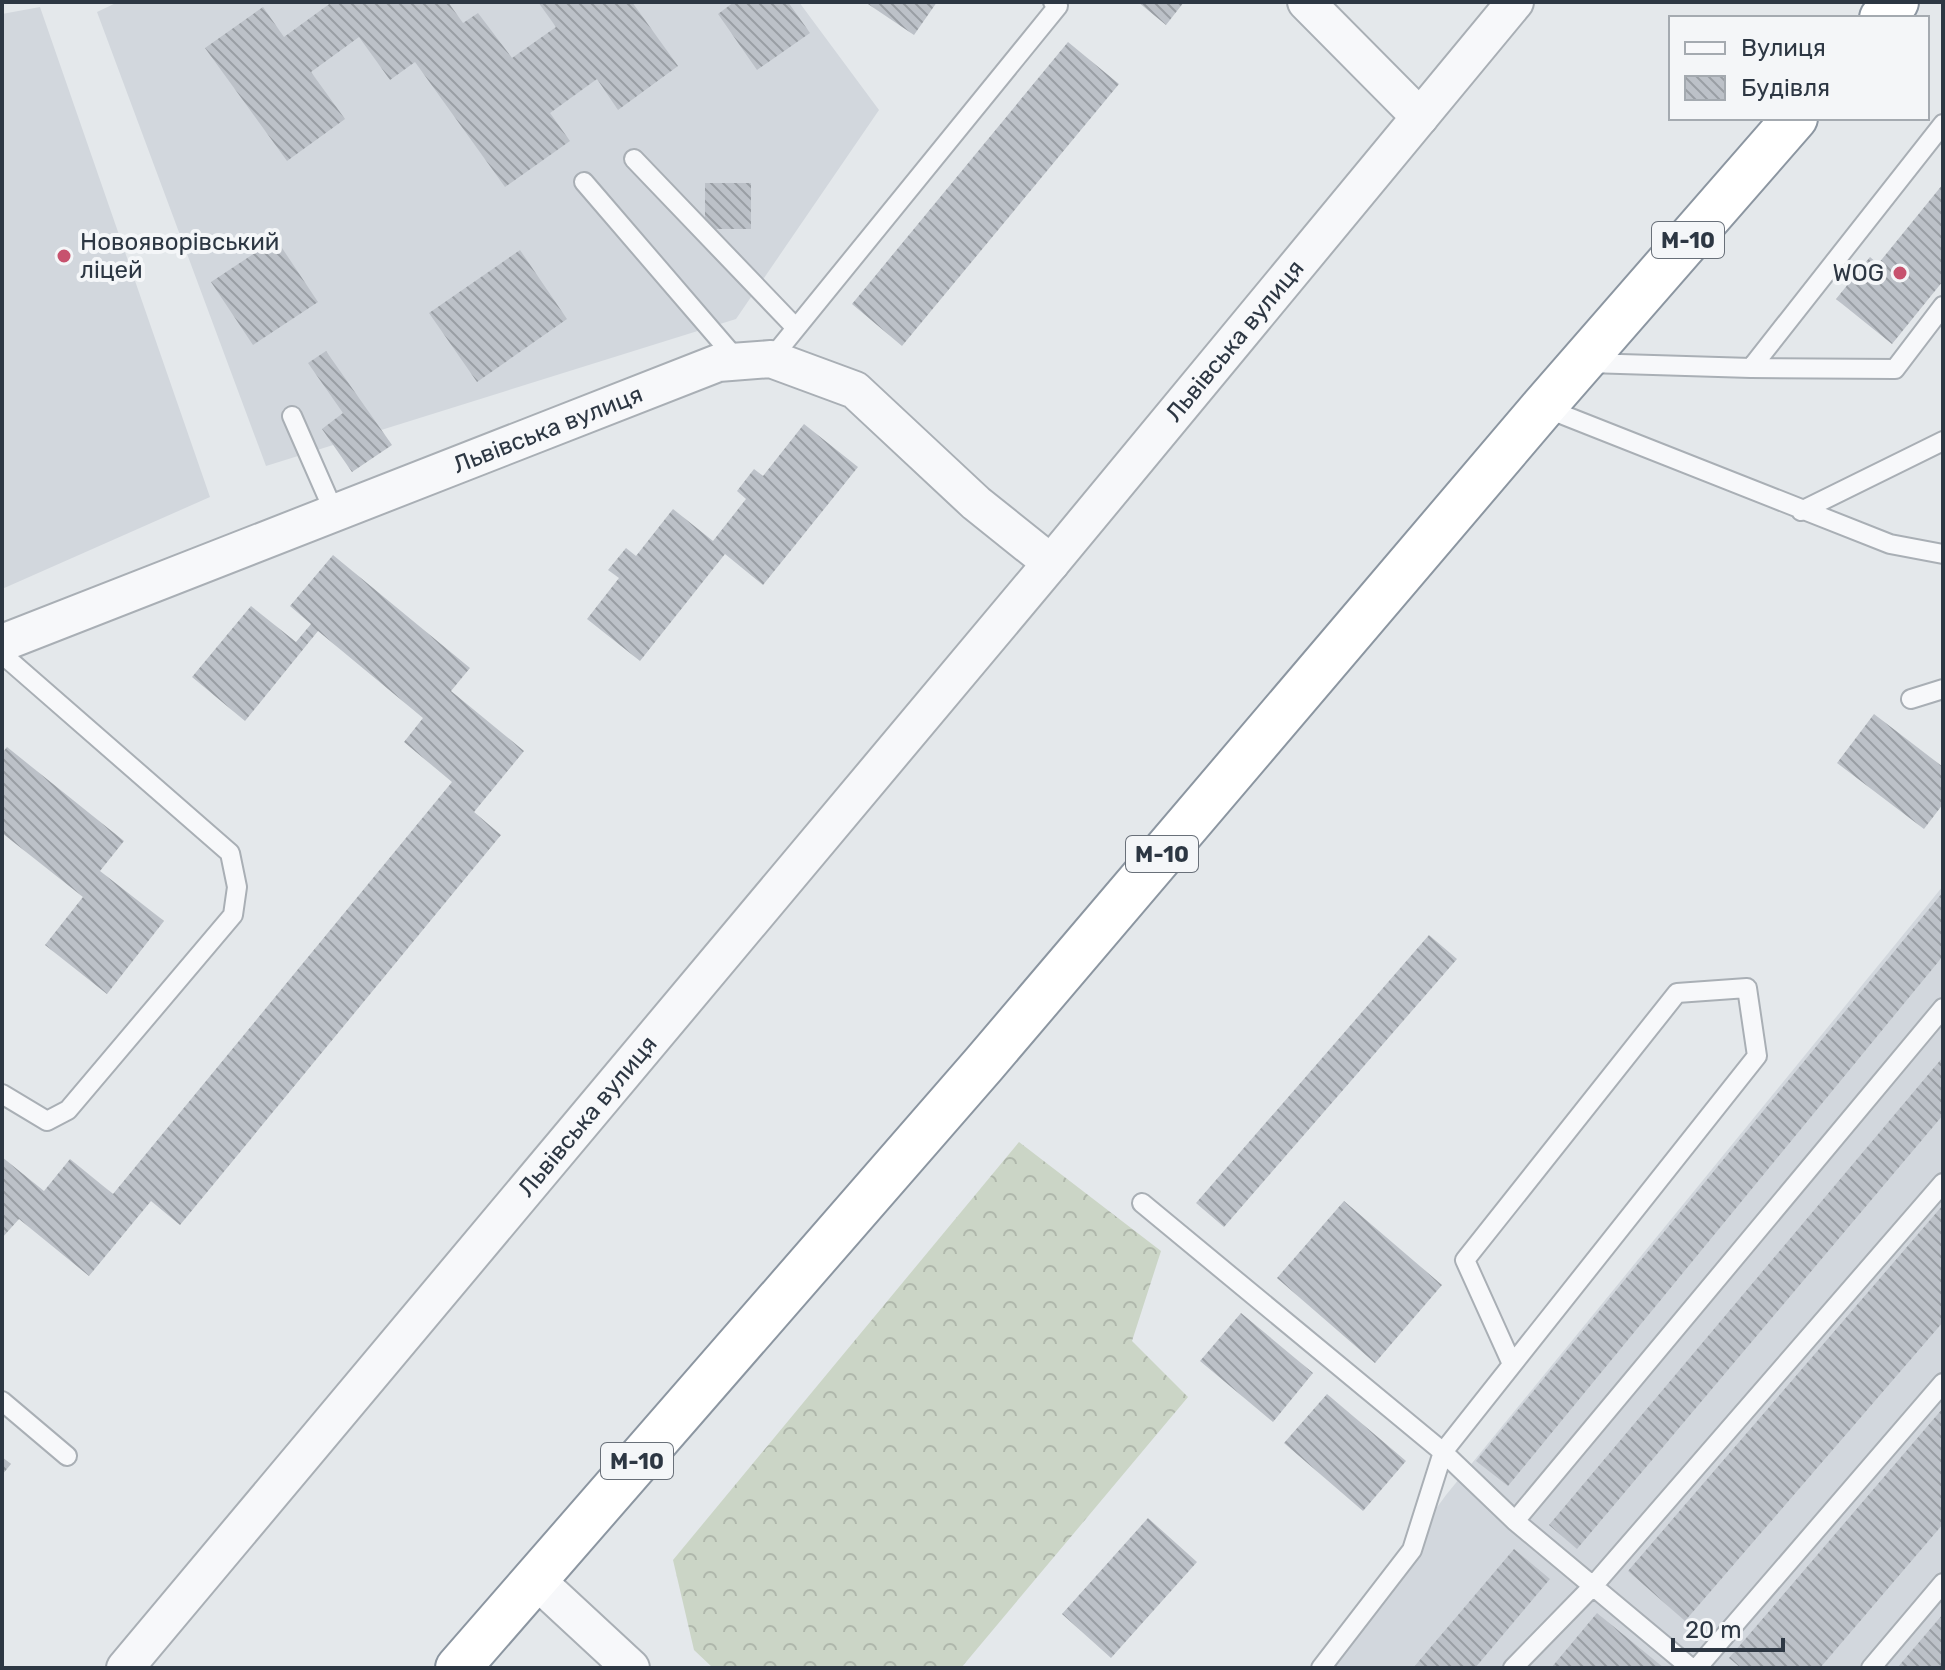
<svg xmlns="http://www.w3.org/2000/svg" width="1945" height="1670" font-family="Rubik,sans-serif">
	<style>
		.built { fill: #d2d7dd }
		.forest { fill: url(#forest-crowns) }
		.building { fill: url(#building-back-hatch) }
		.lines { fill: none; stroke-linecap: round; stroke-linejoin: round }
		.lane-casing { stroke: #a9afb5; stroke-width: 22 }
		.street-casing { stroke: #a9afb5; stroke-width: 40 }
		.highway-casing { stroke: #8c96a1; stroke-width: 48 }
		.lane { stroke: #f7f8fa; stroke-width: 18 }
		.street { stroke: #f7f8fa; stroke-width: 36 }
		.highway { stroke: #fff; stroke-width: 44 }
		.poi-dot { fill: #c7526e; stroke: #f4f6f8; stroke-width: 3 }
		.labels { text-anchor: middle; dominant-baseline: central; stroke-width: 8; stroke-linejoin: round; paint-order: stroke }
		.shield { fill: #f4f6f8; stroke: #697079; stroke-width: 2 }
		.shield-label { font-size: 22px; font-weight: bold; fill: #2d3743 }
		.poi-label { font-size: 24px; fill: #2d3743; stroke: #f4f6f8; text-anchor: start }
		.street-label { font-size: 24px; fill: #2d3743; stroke: #f4f6f8 }
	</style>
	<defs>
		<pattern id="forest-crowns" width="20" height="18" patternUnits="userSpaceOnUse" patternTransform="scale(2)"><rect width="20" height="18" fill="#cbd5c6"/><path d="M2 6a3 3 0 1 1 6 0M12 15a3 3 0 1 1 6 0" fill="none" stroke="#afb7ab"/></pattern>
		<pattern id="building-back-hatch" width="6" height="6" patternUnits="userSpaceOnUse" patternTransform="scale(2)"><rect width="6" height="6" fill="#bcc1c8"/><path d="M-1 5l2 2M0 0l6 6M5-1l2 2" fill="none" stroke="#999ea4"/></pattern>
	</defs>
	<rect width="100%" height="100%" fill="#e4e8eb"/>
	<path class="built" d="M 118,2 L 799,2 L 879,110 L 736,319 L 266,466 L 97,12 Z
		M 40,7 L 210,497 L 2,589 L 2,14 Z
		M 1943,886 L 1943,1668 L 1320,1668 L 1446,1495 Z"/>
	<path class="forest" d="M 1019,1142 L 1161,1251 L 1132,1341 L 1188,1397 L 961,1668 L 713,1668 L 694,1650 L 673,1560 Z"/>
	<path class="building" d="M 332,2 L 448,2 L 463,23 L 478,13 L 512,58 L 556,27 L 538,2 L 632,2 L 678,66 L 618,110 L 597,79 L 550,113 L 570,141 L 505,187 L 415,62 L 390,80 L 359,37 L 311,72 L 345,119 L 287,161 L 205,48 L 263,7 L 284,37 Z
		M 734,2 L 788,2 L 810,33 L 757,70 L 718,14 Z
		M 865,2 L 937,2 L 914,35 Z
		M 1138,2 L 1184,2 L 1166,25 Z
		M 1068,42 L 1119,84 L 902,346 L 852,304 Z
		M 705,183 L 751,183 L 751,229 L 705,229 Z
		M 1943,184 L 1943,281 L 1892,344 L 1836,299 L 1870,257 L 1878,264 Z
		M 276,239 L 318,302 L 253,345 L 211,282 Z
		M 520,250 L 567,319 L 477,382 L 429,313 Z
		M 326,351 L 392,445 L 352,472 L 322,429 L 343,413 L 308,363 Z
		M 804,424 L 858,467 L 763,585 L 725,554 L 640,661 L 587,619 L 619,578 L 608,570 L 626,548 L 636,556 L 673,509 L 713,541 L 746,499 L 737,491 L 754,469 L 763,476 Z
		M 333,555 L 470,668 L 451,691 L 524,751 L 474,812 L 501,835 L 180,1225 L 151,1201 L 89,1276 L 19,1219 L 2,1238 L 2,1157 L 44,1191 L 70,1159 L 113,1194 L 452,782 L 404,742 L 423,718 L 318,631 L 245,721 L 192,677 L 251,606 L 296,642 L 311,624 L 290,606 Z
		M 1874,714 L 1943,767 L 1943,804 L 1924,829 L 1837,763 Z
		M 7,747 L 124,841 L 100,871 L 164,921 L 107,994 L 45,945 L 83,897 L 2,833 L 2,753 Z
		M 1943,892 L 1943,956 L 1508,1486 L 1476,1461 Z
		M 1429,935 L 1457,959 L 1224,1227 L 1196,1203 Z
		M 1943,1057 L 1943,1115 L 1577,1549 L 1549,1525 Z
		M 1344,1201 L 1442,1285 L 1375,1363 L 1277,1278 Z
		M 1943,1205 L 1943,1322 L 1685,1621 L 1628,1571 Z
		M 1241,1313 L 1313,1373 L 1273,1422 L 1200,1361 Z
		M 1327,1394 L 1406,1461 L 1363,1511 L 1284,1443 Z
		M 1943,1408 L 1943,1524 L 1820,1668 L 1741,1668 L 1729,1658 Z
		M 2,1457 L 11,1464 L 2,1475 Z
		M 1148,1518 L 1197,1562 L 1111,1658 L 1062,1614 Z
		M 1514,1549 L 1550,1579 L 1475,1668 L 1413,1668 Z
		M 1597,1613 L 1664,1668 L 1551,1668 Z
		M 1943,1614 L 1943,1668 L 1897,1668 Z"/>
	<g class="lines">
		<defs>
			<path id="lane" d="M 634,159 L 796,328
				M 584,182 L 738,361
				M 771,359 L 1058,6 L 1053,2
				M 1588,363 L 1751,368 L 1943,124
				M 1751,368 L 1895,369 L 1943,306
				M 1543,407 L 1890,544 L 1943,554
				M 292,416 L 335,514
				M 1801,511 L 1943,441
				M 2,654 L 230,853 L 237,887 L 233,915 L 68,1110 L 47,1121 L 2,1094
				M 1911,699 L 1943,689
				M 1142,1203 L 1443,1452 L 1515,1521 L 1691,1668
				M 2,1401 L 67,1456
				M 1515,1521 L 1943,1008
				M 1321,1668 L 1412,1550 L 1443,1452 L 1757,1056 L 1747,988 L 1677,993 L 1465,1260 L 1512,1364
				M 1513,1668 L 1593,1586 L 1943,1183
				M 1697,1668 L 1943,1383
				M 1871,1668 L 1943,1583"/>
			<g id="street">
				<path d="M 1306,2 L 1420,117"/>
				<path id="s1" d="M 2,643 L 718,363 L 771,359 L 855,390 L 976,503 L 1051,563"/>
				<path d="M 535,1579 L 631,1668"/>
				<path id="s2" d="M 125,1668 L 1051,563 L 1515,2"/>
			</g>
			<path id="highway" d="M 1882,18 L 1896,2
				M 458,1668 L 984,1064 L 1543,407 L 1795,118"/>
		</defs>
		<use href="#lane" class="lane-casing"/>
		<use href="#street" class="street-casing"/>
		<use href="#highway" class="highway-casing"/>
		<use href="#lane" class="lane"/>
		<use href="#street" class="street"/>
		<use href="#highway" class="highway"/>
	</g>
	<g class="poi-dot">
		<circle cx="64" cy="256" r="8"/>
		<circle cx="1900" cy="273" r="8"/>
	</g>
	<g class="labels">
		<g class="shield">
			<rect x="1652" y="222" width="72" height="36" rx="6"/>
			<rect x="1126" y="836" width="72" height="36" rx="6"/>
			<rect x="601" y="1443" width="72" height="36" rx="6"/>
		</g>
		<g class="shield-label">
			<text x="1688" y="240">М-10</text>
			<text x="1162" y="854">М-10</text>
			<text x="637" y="1461">М-10</text>
		</g>
		<g class="poi-label">
			<text x="80" y="242">Новояворівський<tspan x="80" dy="28">ліцей</tspan></text>
			<text x="1884" y="273" text-anchor="end">WOG</text>
		</g>
		<g class="street-label">
			<text stroke="none"><textPath href="#s2" startOffset="1730">Львівська вулиця</textPath></text>
			<text stroke="none"><textPath href="#s1" startOffset="586">Львівська вулиця</textPath></text>
			<text stroke="none"><textPath href="#s2" startOffset="720">Львівська вулиця</textPath></text>
		</g>
	</g>
	<rect width="1945" height="1670" fill="none" stroke="#2d3743" stroke-width="8"/>
	<rect x="1669" y="16" width="260" height="104" fill="#f4f6f8" stroke="#a4aab0" stroke-width="2"/>
	<rect x="1685" y="42" width="40" height="12" fill="#f7f8fa" stroke="#a4aab0" stroke-width="2"/>
	<text x="1741" y="56" font-size="24" fill="#2d3743">Вулиця</text>
	<rect x="1685" y="76" width="40" height="24" fill="url(#building-back-hatch)" stroke="#a4aab0" stroke-width="2"/>
	<text x="1741" y="96" font-size="24" fill="#2d3743">Будівля</text>
	<path d="M1673 1638v12h110v-12" fill="none" stroke="#2d3743" stroke-width="4"/>
	<text x="1685" y="1638" font-size="24" fill="#2d3743" stroke="#f4f6f8" stroke-width="6" paint-order="stroke">20 m</text>
</svg>
